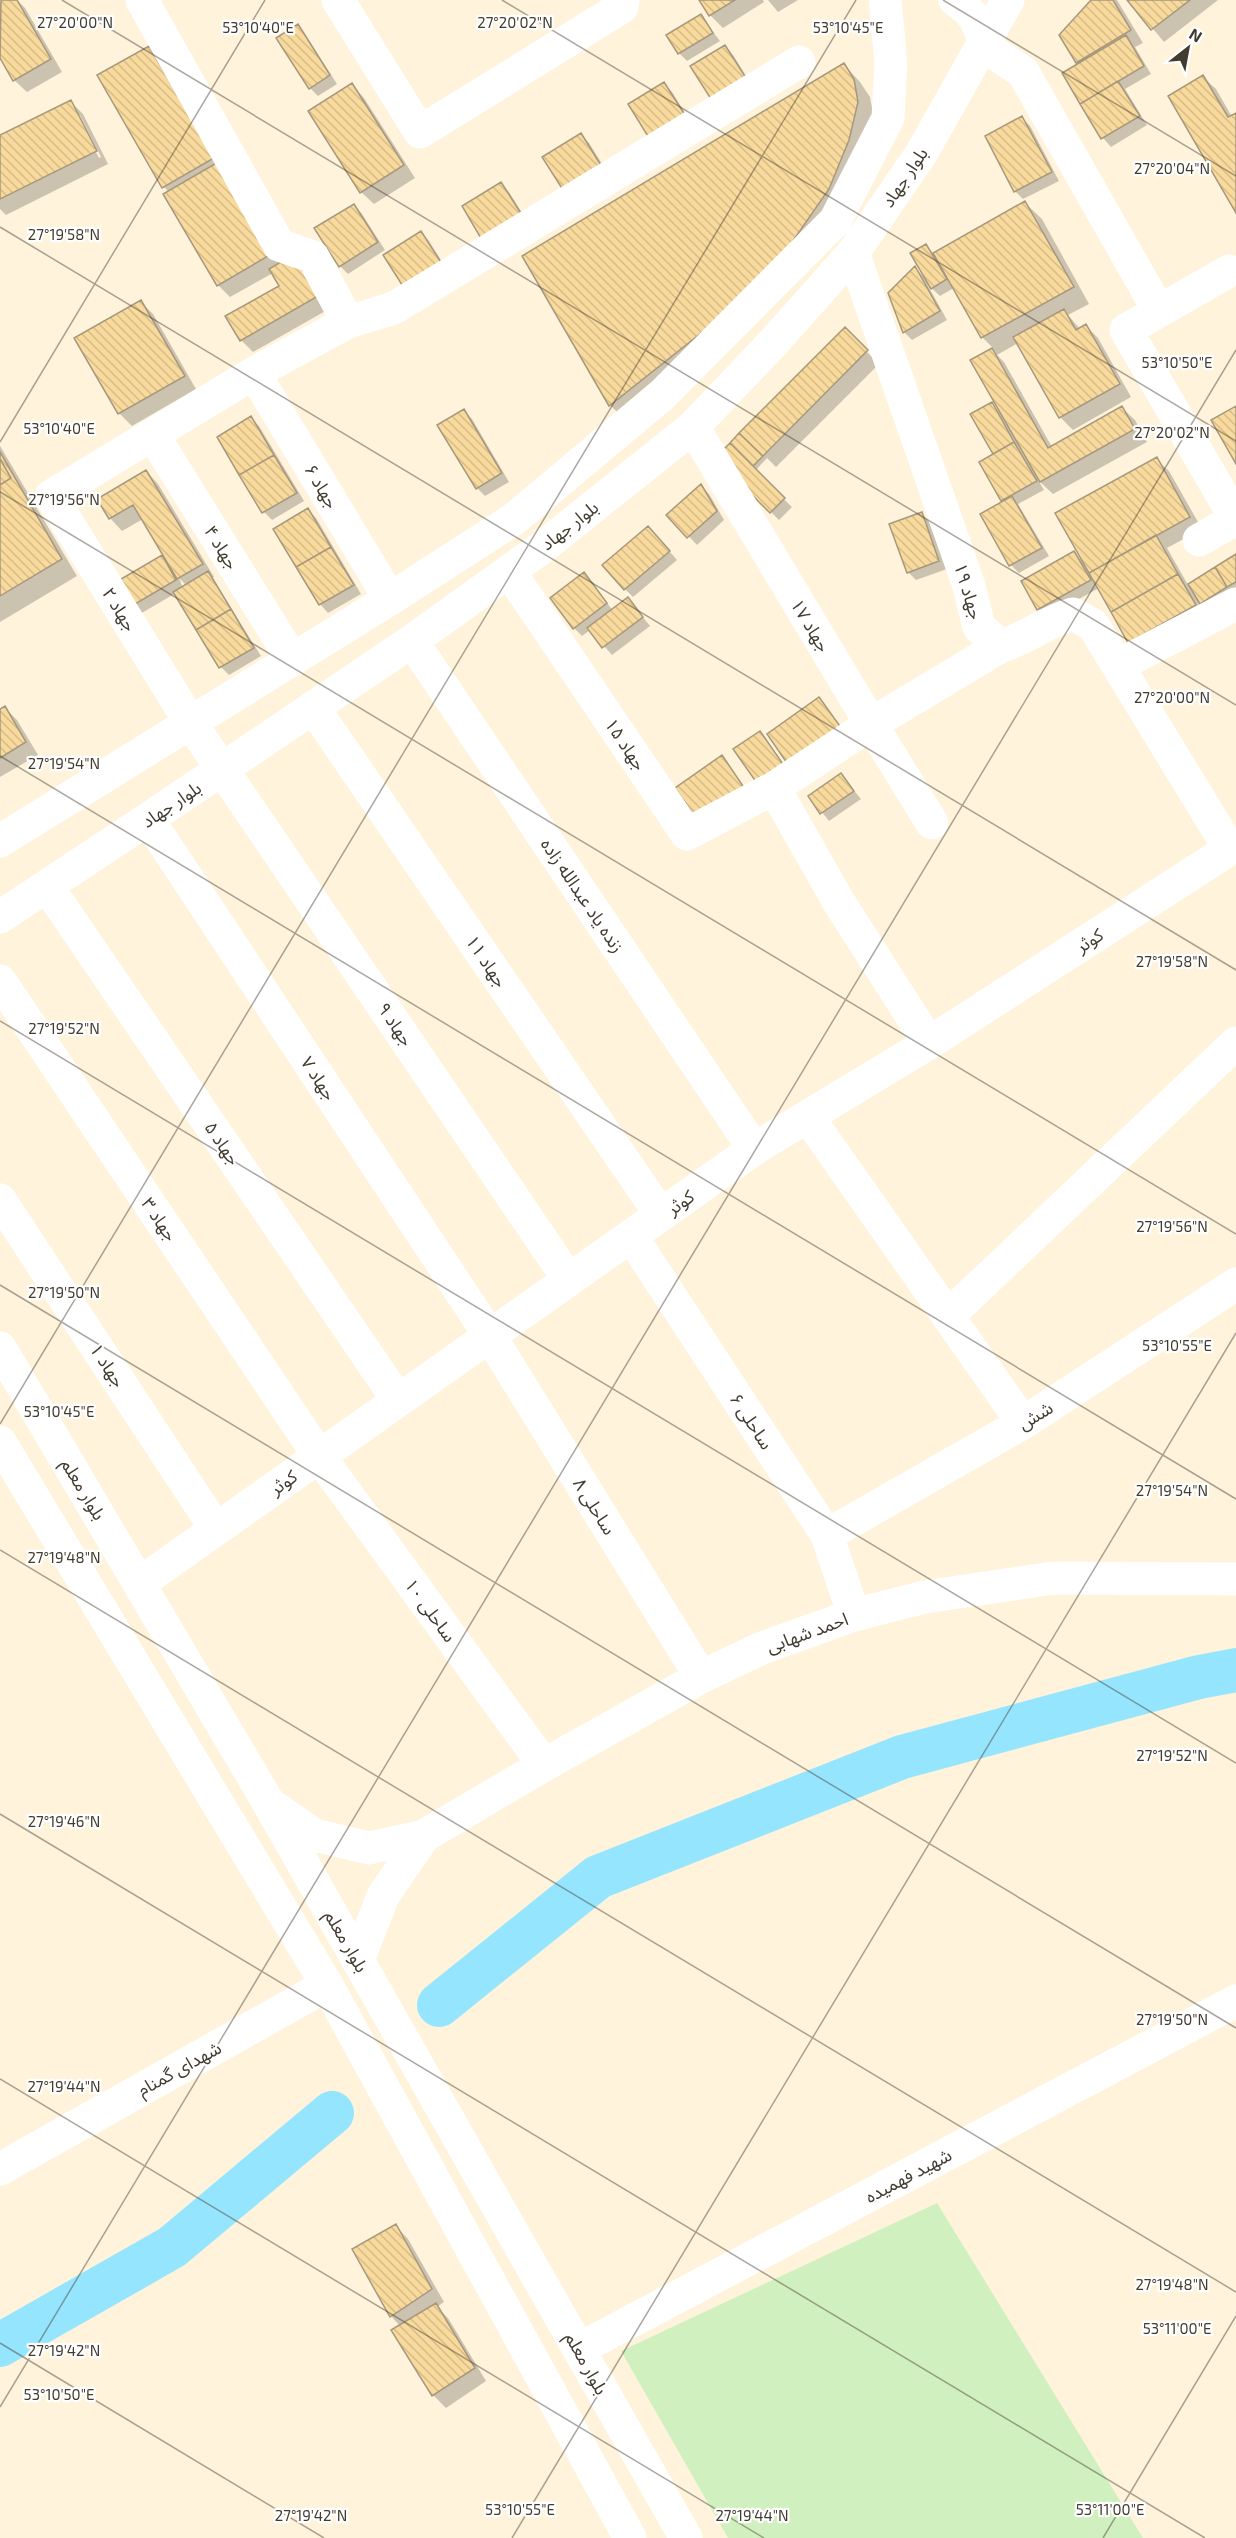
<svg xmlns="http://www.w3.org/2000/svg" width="1236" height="2538" font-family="'Exo 2','Noto Sans Arabic',sans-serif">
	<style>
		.garden { fill: #d1f0c0 }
		.shadow { fill: #0003; fill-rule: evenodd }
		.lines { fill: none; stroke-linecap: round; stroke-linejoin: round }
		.river { stroke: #96e5fe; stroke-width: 44 }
		.building { fill: url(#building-back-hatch); stroke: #a6987d; stroke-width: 1.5 }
		.minor { stroke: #fff; stroke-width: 33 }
		.ticks { fill: none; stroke: #423c30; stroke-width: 1.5; stroke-opacity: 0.45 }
		.labels { text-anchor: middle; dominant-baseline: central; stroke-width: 4.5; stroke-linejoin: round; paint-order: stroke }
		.street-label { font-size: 18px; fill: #423c30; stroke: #fff }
		.ticks-label { font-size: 15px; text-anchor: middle; fill: #423c30; stroke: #fff; stroke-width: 4.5; stroke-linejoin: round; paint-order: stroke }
	</style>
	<defs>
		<pattern id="building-back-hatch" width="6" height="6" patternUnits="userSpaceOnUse" patternTransform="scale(1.5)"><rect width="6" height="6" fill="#f9da9d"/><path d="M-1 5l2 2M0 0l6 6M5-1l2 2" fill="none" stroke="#d7bc88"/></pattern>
	</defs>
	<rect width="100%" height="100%" fill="#fff3dc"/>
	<path class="garden" d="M 937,2203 L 1143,2538 L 728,2538 L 621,2351 Z"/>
	<path class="shadow" d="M 4,0 L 17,0 L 25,8 L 62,72 L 27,92 L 14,80 L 0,55 L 0,2 Z
		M 701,0 L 763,0 L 764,2 L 723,28 L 710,15 Z
		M 768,0 L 798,0 L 778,12 Z
		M 1093,0 L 1117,0 L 1143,43 L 1135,47 L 1151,74 L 1125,89 L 1147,125 L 1111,147 L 1103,138 L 1064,74 L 1079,64 L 1077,62 Z
		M 1129,0 L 1218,0 L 1164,42 Z
		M 701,16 L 720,41 L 687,61 L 679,53 Z
		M 297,26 L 305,34 L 337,84 L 318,96 L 310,88 Z
		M 725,47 L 733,55 L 753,87 L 720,107 Z
		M 149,48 L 329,309 L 253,352 L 241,340 L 281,287 L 273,273 L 230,297 L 218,285 L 169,192 L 164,187 Z
		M 844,65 L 860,82 L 870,97 L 874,120 L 845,206 L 627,422 L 610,405 L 524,257 Z
		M 1203,77 L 1216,89 L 1232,117 L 1236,115 L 1236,210 Z
		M 664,84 L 672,92 L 692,124 L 658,145 Z
		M 352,85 L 364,98 L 415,178 L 374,204 L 361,192 Z
		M 71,102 L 83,114 L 108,164 L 6,215 L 0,209 L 0,137 ZM 77,115 L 80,115 L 101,157 L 99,158 Z
		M 1022,118 L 1030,126 L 1059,181 L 1023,199 L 1015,191 Z
		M 581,135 L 589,143 L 609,175 L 544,157 Z
		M 501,184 L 509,192 L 529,224 L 491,247 Z
		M 1025,203 L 1042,219 L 1089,304 L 1068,315 L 1080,329 L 1086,326 L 1098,338 L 1131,397 L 1073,430 L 1060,417 L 1018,343 L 997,355 L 1004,362 L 1052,447 L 1122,408 L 1135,420 L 1147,442 L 1053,494 L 1038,480 L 1044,490 L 1018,504 L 1049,556 L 1019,573 L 1011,565 L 1004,503 L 995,454 L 991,404 L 1002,414 L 972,360 L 993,348 L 982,337 L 954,288 L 940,296 L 927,284 L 947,320 L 912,340 L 904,332 L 915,268 L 926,279 L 926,246 L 934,254 Z
		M 354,205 L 362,214 L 385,250 L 348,274 L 340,266 Z
		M 421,233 L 429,241 L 449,273 L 413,295 Z
		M 140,301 L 153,314 L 196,389 L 132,426 L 119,413 L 76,339 Z
		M 845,330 L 879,364 L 776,467 L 767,458 L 755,471 L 792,507 L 779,520 L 717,458 Z
		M 464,411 L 472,419 L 509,482 L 485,496 L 477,488 Z
		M 251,418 L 259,426 L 304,501 L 272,520 L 264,512 L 219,437 Z
		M 0,446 L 77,576 L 0,622 Z
		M 1156,459 L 1169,471 L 1202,529 L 1167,548 L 1188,585 L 1236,556 L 1236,595 L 1209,611 L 1197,599 L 1207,618 L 1142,655 L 1099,588 L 1046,617 L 1038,609 L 1074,553 L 1083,562 Z
		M 146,471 L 158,484 L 214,577 L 212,578 L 261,656 L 229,675 L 221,667 L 176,593 L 140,614 L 132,606 L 162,557 L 169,565 L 143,519 L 122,531 L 110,518 ZM 179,578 L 187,586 L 183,588 Z
		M 701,486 L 709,494 L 724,520 L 697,545 L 669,515 Z
		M 308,510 L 316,518 L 361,594 L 328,613 L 320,604 L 276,530 Z
		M 921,513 L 929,522 L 947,569 L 916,580 L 908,572 Z
		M 656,536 L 677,560 L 633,597 L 625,589 Z
		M 592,582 L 613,611 L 628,599 L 650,626 L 612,655 L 590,630 L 582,636 L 574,628 Z
		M 5,708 L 17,720 L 38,755 L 0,777 L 0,711 Z
		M 760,733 L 792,776 L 768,793 Z
		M 841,775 L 861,799 L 829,821 L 810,797 Z
		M 396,2226 L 408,2239 L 444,2302 L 437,2307 L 448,2318 L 486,2381 L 446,2408 L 433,2395 L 400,2326 L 391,2316 Z"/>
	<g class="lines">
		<path class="river" d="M 439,2005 L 598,1877 L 902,1757 L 1199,1677 L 1236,1670
			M 0,2345 L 172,2247 L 332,2113"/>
	</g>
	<path class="building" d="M 1,0 L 17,0 L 51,59 L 13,81 L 0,58 Z
		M 699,0 L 735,0 L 709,16 Z
		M 1091,0 L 1113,0 L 1131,30 L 1076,63 L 1059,35 Z
		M 1127,0 L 1190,0 L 1151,30 Z
		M 701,14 L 713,33 L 678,54 L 666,35 Z
		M 298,24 L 330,75 L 309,89 L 276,38 Z
		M 1126,35 L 1144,66 L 1080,104 L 1062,73 Z
		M 725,45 L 746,78 L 711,99 L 690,66 Z
		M 149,46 L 214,158 L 162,188 L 97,75 Z
		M 844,63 L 854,79 L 858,102 L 849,140 L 829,189 L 788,248 L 710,326 L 609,406 L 522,256 Z
		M 1203,75 L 1228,117 L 1236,113 L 1236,213 L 1168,96 Z
		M 1118,81 L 1140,116 L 1101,139 L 1080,104 Z
		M 664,82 L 685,115 L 649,138 L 628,104 Z
		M 352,83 L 404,165 L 360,193 L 308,111 Z
		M 71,100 L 97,151 L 0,199 L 0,135 Z
		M 1022,116 L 1052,172 L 1014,192 L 985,136 Z
		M 581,133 L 602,167 L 563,190 L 542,157 Z
		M 220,161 L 273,253 L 217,286 L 163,194 Z
		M 501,182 L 522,215 L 482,240 L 462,206 Z
		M 1025,201 L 1074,287 L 981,338 L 933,253 Z
		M 354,204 L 378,242 L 339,267 L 314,228 Z
		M 421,231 L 442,264 L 404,288 L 383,255 Z
		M 926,244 L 947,279 L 931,289 L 910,253 Z
		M 294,254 L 318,296 L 240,341 L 225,316 L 279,286 L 269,269 Z
		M 915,266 L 940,311 L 903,333 L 888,293 Z
		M 141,300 L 185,376 L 118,414 L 74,338 Z
		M 1064,309 L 1076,330 L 1086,324 L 1120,384 L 1059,418 L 1013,337 Z
		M 845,327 L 868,350 L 763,456 L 739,433 Z
		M 992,348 L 1048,448 L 1122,406 L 1135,429 L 1040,482 L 970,360 Z
		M 992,402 L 1014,442 L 993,454 L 970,414 Z
		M 1236,406 L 1236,464 L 1211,420 Z
		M 464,409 L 502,473 L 476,489 L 437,425 Z
		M 251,416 L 274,455 L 239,475 L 217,437 Z
		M 739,433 L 763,456 L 753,466 L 730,443 Z
		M 1014,442 L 1037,481 L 1001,501 L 979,462 Z
		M 730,443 L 785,498 L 770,513 L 715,458 Z
		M 0,452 L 62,559 L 0,596 Z
		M 274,455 L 297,493 L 262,513 L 239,475 Z
		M 1157,457 L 1190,517 L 1089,573 L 1055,513 Z
		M 0,459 L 11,478 L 0,485 Z
		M 146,470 L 203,564 L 177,579 L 133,505 L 109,519 L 97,499 Z
		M 701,484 L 717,511 L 687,538 L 666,515 Z
		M 1012,496 L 1042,548 L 1009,566 L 980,514 Z
		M 308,508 L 331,547 L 296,567 L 273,529 Z
		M 922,512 L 939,561 L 907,573 L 889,524 Z
		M 648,526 L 670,551 L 624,590 L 602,565 Z
		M 1156,535 L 1178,574 L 1111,612 L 1089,573 Z
		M 331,547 L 354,585 L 319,605 L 296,567 Z
		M 1074,551 L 1091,580 L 1037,610 L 1021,581 Z
		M 1236,554 L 1236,582 L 1227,587 L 1215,567 Z
		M 162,555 L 176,580 L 130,607 L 116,582 Z
		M 1215,567 L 1227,587 L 1200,604 L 1188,584 Z
		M 208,571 L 231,609 L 196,630 L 173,592 Z
		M 584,572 L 607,603 L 573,629 L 550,598 Z
		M 1178,574 L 1196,605 L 1128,643 L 1111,612 Z
		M 628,597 L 643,617 L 602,648 L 587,628 Z
		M 231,609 L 254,648 L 219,668 L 196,630 Z
		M 819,697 L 842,729 L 789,766 L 767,734 Z
		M 5,706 L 26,742 L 0,758 L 0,709 Z
		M 760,731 L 785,767 L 759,786 L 733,749 Z
		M 722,755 L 747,792 L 700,824 L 675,788 Z
		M 841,773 L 854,791 L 820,814 L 808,796 Z
		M 396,2224 L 432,2289 L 390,2317 L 352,2249 Z
		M 436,2303 L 475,2368 L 432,2396 L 391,2330 Z"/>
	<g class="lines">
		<path class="minor" d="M 142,0 L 279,245 L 313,257 L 348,322
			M 338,0 L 420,132 L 622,7 L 623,0
			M 955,0 C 974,12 980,24 984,46 L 1023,72 L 1159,311
			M 853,253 L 969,586 L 979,627 L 1001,646 C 1026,639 1047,621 1073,614 L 1093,625 L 1229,848
			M 254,373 L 390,599
			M 153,435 L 292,659
			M 1199,540 L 1236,519 L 1126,330 L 1229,271
			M 509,571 L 687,834 L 774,788 L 871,724 L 693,427
			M 412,641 L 754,1149
			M 1119,665 L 1236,604
			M 313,707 L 661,1215
			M 774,788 L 840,904 L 929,1043
			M 148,819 L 490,1336 L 701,1677
			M 932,823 L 871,724 L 1001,646
			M 0,841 L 390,599 L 514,519 L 663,394 L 835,221 L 888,118 L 891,64 L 885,0
			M 47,886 L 398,1400
			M 0,917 L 148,819 L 412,641 L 544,546 L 693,427 L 772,344 L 853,253 L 921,154 L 1008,0
			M 0,981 L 319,1456 L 544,1765
			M 808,1117 L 1023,1423
			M 0,1200 L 216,1529
			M 631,1236 L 827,1535 L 854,1615
			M 569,1280 L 190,722 L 51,496 L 254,373 L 348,322 L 394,308 L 799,62
			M 948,1316 L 1236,1043
			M 0,1348 L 268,1802 L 686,2538
			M 0,1442 L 327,1985 L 630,2538
			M 827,1535 L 1023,1423 L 1236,1284
			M 140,1583 L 754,1149 L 929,1043 L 1236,845
			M 277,1809 L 314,1835 L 369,1848 L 424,1836 L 544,1765 L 701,1677 L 762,1648 L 854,1615 L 925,1597 L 1053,1578 L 1236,1579
			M 358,1960 L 383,1896 L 424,1836
			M 0,2169 L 327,1985
			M 579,2349 L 1236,2001"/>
	</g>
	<path class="ticks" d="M 62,0 L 1236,705M 502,0 L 1236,441M 943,0 L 1236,176M 0,227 L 1236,970M 0,442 L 265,0M 0,492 L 1236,1234M 0,756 L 1236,1499M 0,1021 L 1236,1763M 0,1285 L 1236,2028M 0,1424 L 856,0M 0,1550 L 1236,2292M 0,1814 L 1205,2538M 0,2079 L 764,2538M 0,2343 L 324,2538M 0,2407 L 1236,350M 512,2538 L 1236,1333M 1103,2538 L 1236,2316"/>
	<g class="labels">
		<g class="street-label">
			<text transform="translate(904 177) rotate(-56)">بلوار جهاد</text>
			<text transform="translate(322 486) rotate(59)">جهاد ۶</text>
			<text transform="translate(569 525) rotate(-38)">بلوار جهاد</text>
			<text transform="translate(222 547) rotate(58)">جهاد ۴</text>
			<text transform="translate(969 591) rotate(73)">جهاد ۱۹</text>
			<text transform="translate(120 609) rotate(58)">جهاد ۲</text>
			<text transform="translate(811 625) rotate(59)">جهاد ۱۷</text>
			<text transform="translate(626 744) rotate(56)">جهاد ۱۵</text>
			<text transform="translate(171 804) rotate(-34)">بلوار جهاد</text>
			<text transform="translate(583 895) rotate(56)">زنده یاد عبدالله زاده</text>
			<text transform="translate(1089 940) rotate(-33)">کوثر</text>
			<text transform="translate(487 961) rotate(56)">جهاد ۱۱</text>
			<text transform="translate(396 1024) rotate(56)">جهاد ۹</text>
			<text transform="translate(319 1078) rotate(57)">جهاد ۷</text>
			<text transform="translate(223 1143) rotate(56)">جهاد ۵</text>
			<text transform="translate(680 1202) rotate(-35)">کوثر</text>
			<text transform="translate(160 1219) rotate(56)">جهاد ۳</text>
			<text transform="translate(108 1365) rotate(57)">جهاد ۱</text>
			<text transform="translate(1035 1415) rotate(-32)">شش</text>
			<text transform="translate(752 1421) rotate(57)">ساحلی ۶</text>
			<text transform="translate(283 1482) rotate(-35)">کوثر</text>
			<text transform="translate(84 1489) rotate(59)">بلوار معلم</text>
			<text transform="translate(595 1506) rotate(58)">ساحلی ۸</text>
			<text transform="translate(431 1610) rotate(54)">ساحلی ۱۰</text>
			<text transform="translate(807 1632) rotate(-20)">احمد شهابی</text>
			<text transform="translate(347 1941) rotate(60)">بلوار معلم</text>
			<text transform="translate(179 2068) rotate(-29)">شهدای گمنام</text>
			<text transform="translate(908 2175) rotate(-28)">شهید فهمیده</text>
			<text transform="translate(587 2363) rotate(61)">بلوار معلم</text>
		</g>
	</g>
	<g class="ticks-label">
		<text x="75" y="28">27°20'00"N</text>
		<text x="515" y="28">27°20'02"N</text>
		<text x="258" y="33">53°10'40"E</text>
		<text x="848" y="33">53°10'45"E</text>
		<text x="1172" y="174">27°20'04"N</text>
		<text x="64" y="240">27°19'58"N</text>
		<text x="1177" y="368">53°10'50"E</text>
		<text x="59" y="434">53°10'40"E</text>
		<text x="1172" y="438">27°20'02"N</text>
		<text x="64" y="505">27°19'56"N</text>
		<text x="1172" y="703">27°20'00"N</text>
		<text x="64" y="769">27°19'54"N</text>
		<text x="1172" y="967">27°19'58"N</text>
		<text x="64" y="1034">27°19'52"N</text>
		<text x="1172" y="1232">27°19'56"N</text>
		<text x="64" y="1298">27°19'50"N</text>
		<text x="1177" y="1351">53°10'55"E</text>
		<text x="59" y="1417">53°10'45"E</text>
		<text x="1172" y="1496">27°19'54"N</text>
		<text x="64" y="1563">27°19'48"N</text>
		<text x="1172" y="1761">27°19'52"N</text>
		<text x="64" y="1827">27°19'46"N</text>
		<text x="1172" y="2025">27°19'50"N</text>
		<text x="64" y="2092">27°19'44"N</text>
		<text x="1172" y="2290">27°19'48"N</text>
		<text x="1177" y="2334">53°11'00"E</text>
		<text x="64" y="2356">27°19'42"N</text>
		<text x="59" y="2400">53°10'50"E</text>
		<text x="520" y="2515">53°10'55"E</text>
		<text x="1110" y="2515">53°11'00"E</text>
		<text x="311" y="2521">27°19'42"N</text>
		<text x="752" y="2521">27°19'44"N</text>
	</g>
	<g transform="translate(1188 48) rotate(31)" stroke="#ffffff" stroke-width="4.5" paint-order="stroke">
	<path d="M0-4.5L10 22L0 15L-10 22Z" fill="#423c30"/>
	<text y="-9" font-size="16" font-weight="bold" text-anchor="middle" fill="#423c30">N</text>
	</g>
</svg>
